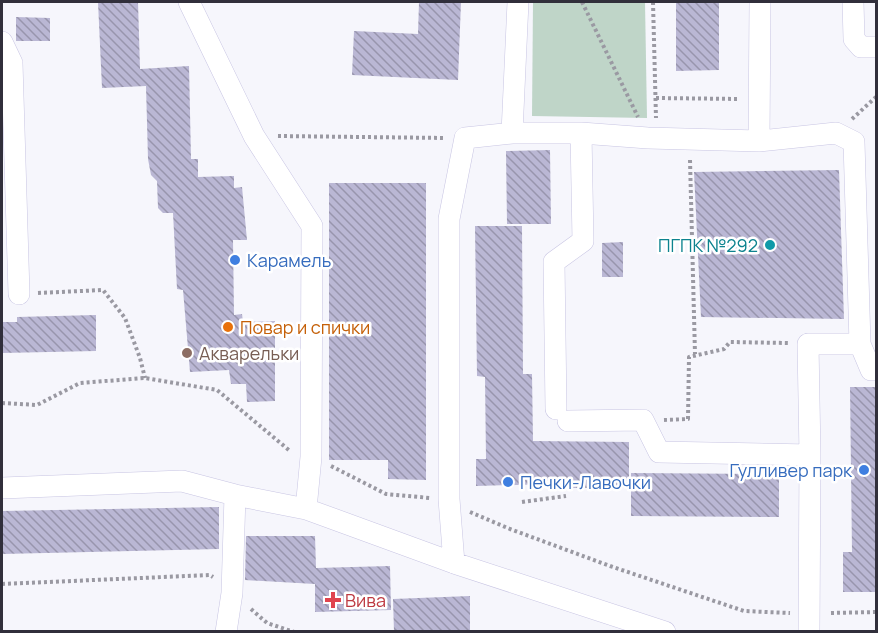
<svg xmlns="http://www.w3.org/2000/svg" width="878" height="633" font-family="Manrope,sans-serif">
	<style>
		.grass { fill: #bfd5c8 }
		.building { fill: url(#building-back-hatch) }
		.lines { fill: none; stroke-linecap: round; stroke-linejoin: round }
		.minor-casing { stroke: #c8c5e3; stroke-width: 22 }
		.path { stroke: #9a99a2; stroke-width: 4; stroke-dasharray: 3 3; stroke-linecap: butt }
		.minor { stroke: #fff; stroke-width: 21 }
		.culture-dot { fill: #0f9aa8; stroke: #fff; stroke-width: 2 }
		.shop-dot { fill: #3f7fe0; stroke: #fff; stroke-width: 2 }
		.food-dot { fill: #e8710a; stroke: #fff; stroke-width: 2 }
		.education-dot { fill: #8d6e63; stroke: #fff; stroke-width: 2 }
		.health-dot { fill: #e0444e; stroke: #fff; stroke-width: 2 }
		.labels { text-anchor: middle; dominant-baseline: central; stroke-width: 5; stroke-linejoin: round; paint-order: stroke }
		.culture-label { font-size: 18px; fill: #0d838f; stroke: #fff; text-anchor: end }
		.shop-label { font-size: 18px; fill: #366cbe; stroke: #fff; text-anchor: start }
		.food-label { font-size: 18px; fill: #c56008; stroke: #fff; text-anchor: start }
		.education-label { font-size: 18px; fill: #785e54; stroke: #fff; text-anchor: start }
		.health-label { font-size: 18px; fill: #be3a42; stroke: #fff; text-anchor: start }
	</style>
	<defs>
		<pattern id="building-back-hatch" width="6" height="6" patternUnits="userSpaceOnUse" patternTransform="scale(1.5)"><rect width="6" height="6" fill="#bab7d4"/><path d="M-1 5l2 2M0 0l6 6M5-1l2 2" fill="none" stroke="#9895ad"/></pattern>
	</defs>
	<rect width="100%" height="100%" fill="#f6f6fc"/>
	<path class="grass" d="M 533,2 L 645,2 L 647,118 L 532,116 Z"/>
	<path class="building" d="M 98,2 L 138,2 L 140,69 L 189,66 L 191,159 L 198,159 L 198,177 L 234,176 L 234,188 L 242,187 L 247,240 L 233,240 L 234,315 L 242,314 L 243,322 L 275,321 L 275,401 L 247,402 L 246,384 L 231,384 L 229,370 L 190,372 L 183,290 L 177,289 L 173,213 L 163,213 L 158,208 L 157,181 L 151,175 L 148,159 L 146,86 L 102,88 Z
		M 419,2 L 461,2 L 458,80 L 352,75 L 354,31 L 418,34 Z
		M 676,2 L 719,2 L 719,70 L 676,71 Z
		M 16,17 L 50,18 L 50,41 L 16,41 Z
		M 550,150 L 551,224 L 507,224 L 506,151 Z
		M 839,170 L 844,319 L 701,317 L 694,172 Z
		M 329,183 L 426,183 L 426,480 L 388,479 L 388,460 L 329,460 Z
		M 475,226 L 522,226 L 523,374 L 532,374 L 533,441 L 629,442 L 629,488 L 551,488 L 551,484 L 476,486 L 476,459 L 486,459 L 485,377 L 477,376 Z
		M 623,242 L 623,277 L 602,277 L 602,243 Z
		M 96,315 L 96,351 L 2,353 L 2,322 L 17,322 L 17,317 Z
		M 850,387 L 876,387 L 876,592 L 843,592 L 843,552 L 852,552 Z
		M 631,473 L 779,474 L 779,517 L 631,516 Z
		M 219,507 L 219,549 L 2,554 L 2,511 Z
		M 246,536 L 315,536 L 316,568 L 390,566 L 391,610 L 315,612 L 315,584 L 245,580 Z
		M 470,596 L 470,632 L 394,632 L 393,599 Z"/>
	<g class="lines">
		<defs>
			<path id="minor" d="M 189,2 L 254,136 L 312,226 L 311,457 L 306,509
				M 853,2 L 854,39 L 861,47 L 876,47
				M 2,42 L 12,63 L 19,294
				M 512,133 L 518,2
				M 759,141 L 836,133 L 854,142 L 860,344 L 871,370 L 876,370
				M 556,409 L 554,262 L 583,241 L 581,133
				M 568,421 L 643,420 L 659,452 L 810,455 L 809,632
				M 810,455 L 808,344 L 860,344
				M 2,488 L 182,481 L 235,495 L 306,509 L 454,563 L 665,632
				M 454,563 L 449,499 L 449,219 L 465,138 L 512,133 L 581,133 L 648,138 L 759,141 L 760,2
				M 226,632 L 232,593 L 235,495"/>
		</defs>
		<use href="#minor" class="minor-casing"/>
		<path class="path" d="M 582,2 L 638,117
			M 653,2 L 656,118
			M 656,98 L 739,99
			M 852,119 L 876,97
			M 278,136 L 445,138
			M 690,160 L 695,354
			M 38,293 L 103,290 L 125,318 L 140,358 L 145,378
			M 2,403 L 37,405 L 80,383 L 145,378 L 217,390 L 290,451
			M 664,420 L 688,419 L 689,357 L 724,349 L 730,342 L 788,343
			M 331,466 L 386,494 L 430,498
			M 522,502 L 566,496
			M 470,512 L 510,529 L 610,566 L 744,611 L 790,613
			M 2,584 L 210,575 L 213,577
			M 251,609 L 267,623 L 294,632
			M 831,613 L 876,612"/>
		<use href="#minor" class="minor"/>
	</g>
	<circle class="culture-dot" cx="770" cy="245" r="6"/>
	<g class="shop-dot">
		<circle cx="235" cy="260" r="6"/>
		<circle cx="864" cy="470" r="6"/>
		<circle cx="508" cy="482" r="6"/>
	</g>
	<circle class="food-dot" cx="228" cy="327" r="6"/>
	<circle class="education-dot" cx="187" cy="353" r="6"/>
	<path class="health-dot" d="M330 591h6v6h6v6h-6v6h-6v-6h-6v-6h6z"/>
	<g class="labels">
		<g class="culture-label">
			<text x="758" y="245">ПГПК №292</text>
		</g>
		<g class="shop-label">
			<text x="247" y="260">Карамель</text>
			<text x="852" y="470" text-anchor="end">Гулливер парк</text>
			<text x="520" y="482">Печки-Лавочки</text>
		</g>
		<g class="food-label">
			<text x="240" y="327">Повар и спички</text>
		</g>
		<g class="education-label">
			<text x="199" y="353">Акварельки</text>
		</g>
		<g class="health-label">
			<text x="345" y="600">Вива</text>
		</g>
	</g>
	<rect width="878" height="633" fill="none" stroke="#312f3b" stroke-width="6"/>
</svg>
